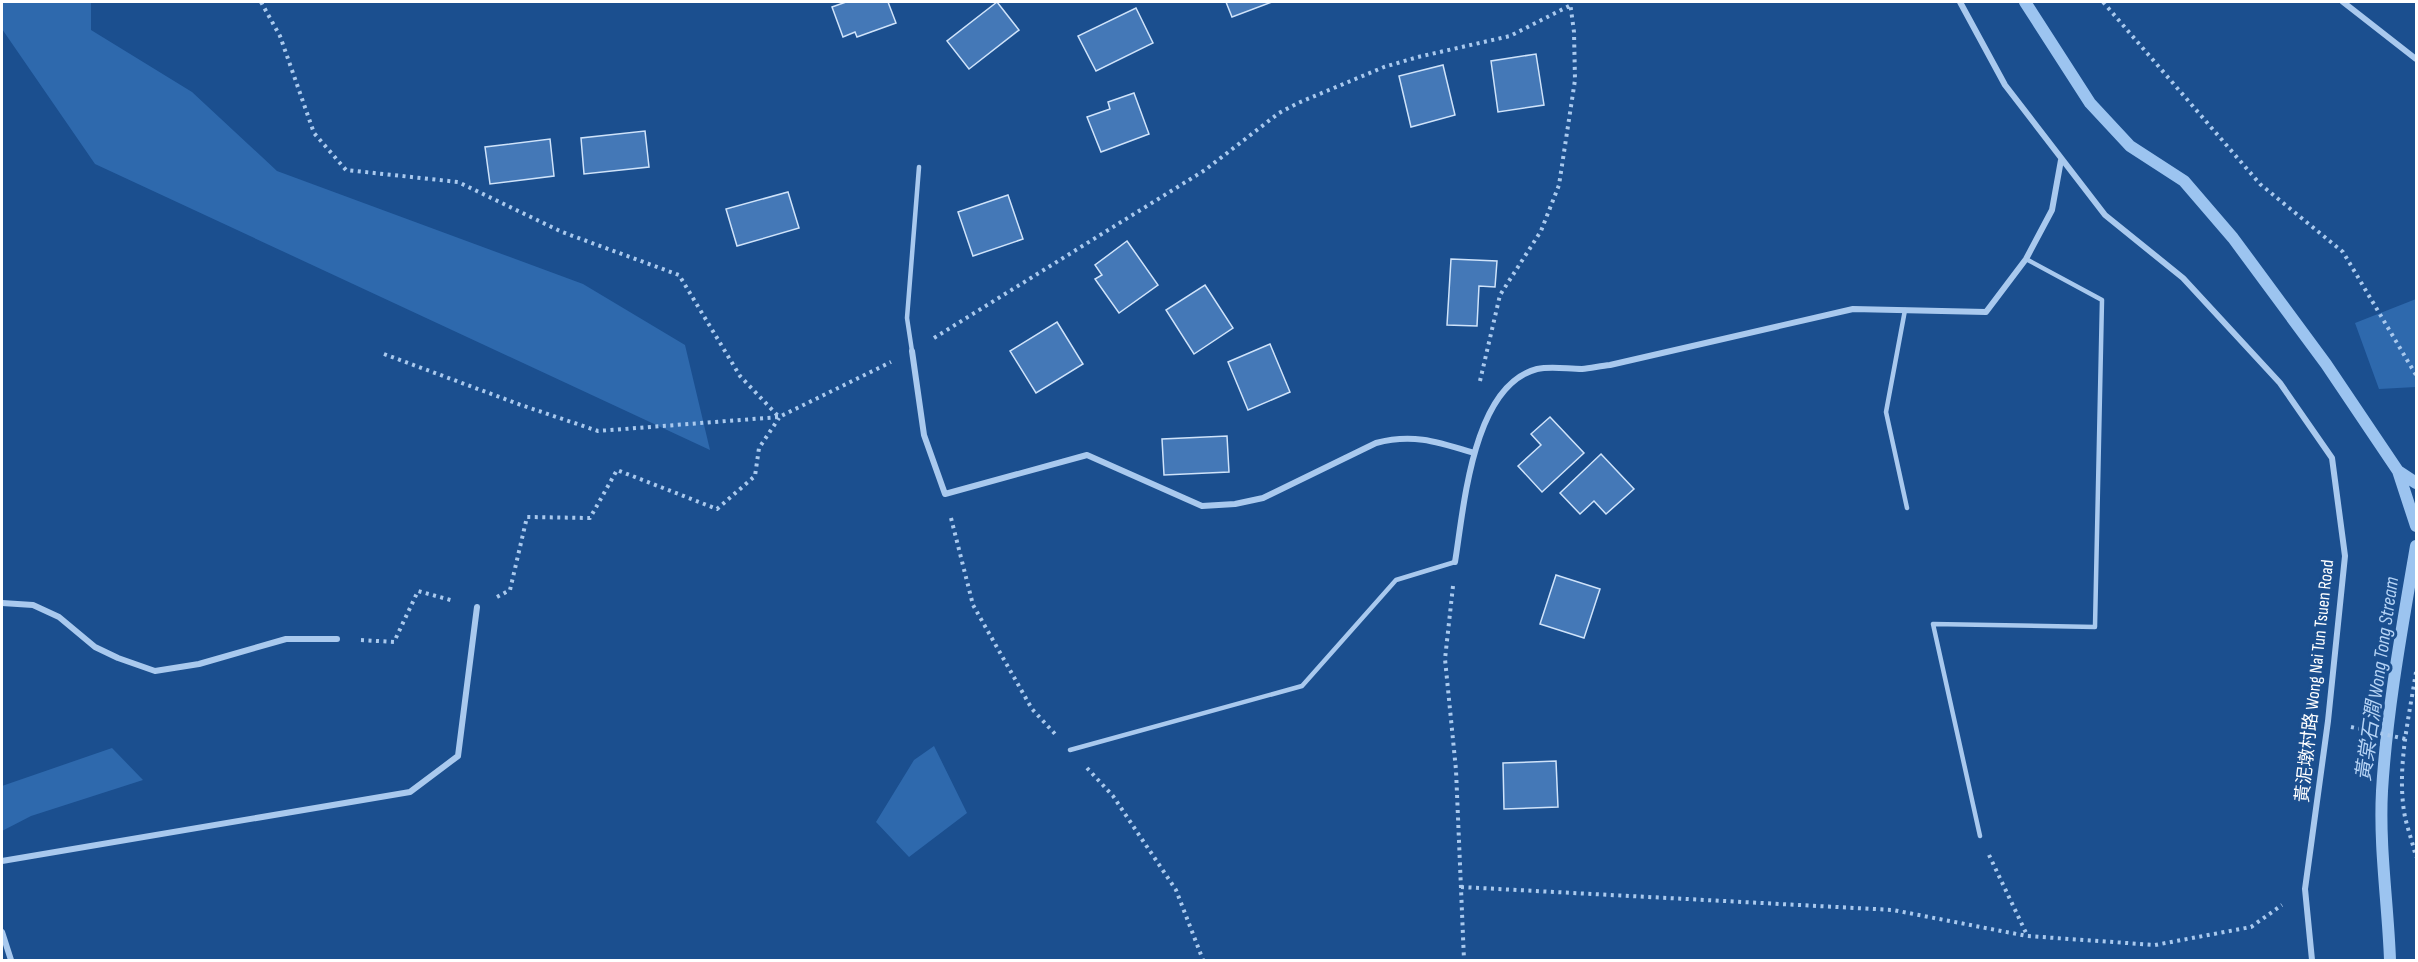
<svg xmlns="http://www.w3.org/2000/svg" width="2418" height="962" font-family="'Sofia Sans Condensed','Noto Sans TC',sans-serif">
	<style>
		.green { fill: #2e69ad }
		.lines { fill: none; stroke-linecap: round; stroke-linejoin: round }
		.stream { stroke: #9cc4f0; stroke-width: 12 }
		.building { fill: #4478b7; stroke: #cfe3fa; stroke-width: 1.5 }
		.path { stroke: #a9c9ee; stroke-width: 4; stroke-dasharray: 3 4.5; stroke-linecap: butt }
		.lane { stroke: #a9c9ee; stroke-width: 4.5 }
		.street { stroke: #a9c9ee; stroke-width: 6 }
		.labels { text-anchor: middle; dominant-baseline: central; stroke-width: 6; stroke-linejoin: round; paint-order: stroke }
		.street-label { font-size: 18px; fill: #fff; stroke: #1b4f8f }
		.water-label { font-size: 20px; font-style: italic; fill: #b5d3f5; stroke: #1b4f8f }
	</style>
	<rect width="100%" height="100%" fill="#1b4f8f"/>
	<path class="green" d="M 2,2 L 91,2 L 91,30 L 192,92 L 277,171 L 583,284 L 685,345 L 710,450 L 95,164 L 2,29 Z
		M 2416,299 L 2416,387 L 2379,389 L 2355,323 Z
		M 934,746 L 967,813 L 909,857 L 876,822 L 914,760 Z
		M 112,748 L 143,780 L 31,816 L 2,831 L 2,786 Z"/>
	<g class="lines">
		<path class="stream" d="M 2025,2 L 2090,103 L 2130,146 L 2184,181 L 2233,238 L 2326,364 L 2398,471 L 2416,483
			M 2398,471 L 2416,526
			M 2390,960 C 2388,904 2379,848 2382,791 C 2387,709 2402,628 2416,546"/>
	</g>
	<path class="building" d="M 846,2 L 888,2 L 896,23 L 857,37 L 855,32 L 843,37 L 832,7 Z
		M 997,2 L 1019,30 L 969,69 L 947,41 Z
		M 1226,2 L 1272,2 L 1232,17 Z
		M 1136,8 L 1153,43 L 1096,71 L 1078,36 Z
		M 1536,54 L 1544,105 L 1498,112 L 1491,61 Z
		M 1443,65 L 1455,115 L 1411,127 L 1399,76 Z
		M 1134,93 L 1149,134 L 1101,152 L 1087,117 L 1110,109 L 1108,102 Z
		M 645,131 L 649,167 L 584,174 L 581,138 Z
		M 550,139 L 554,176 L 490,184 L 485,147 Z
		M 788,192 L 799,228 L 737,246 L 726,209 Z
		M 1008,195 L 1023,239 L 973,256 L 958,212 Z
		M 1127,241 L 1158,285 L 1119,313 L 1095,279 L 1102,275 L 1095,265 Z
		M 1451,259 L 1497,261 L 1495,287 L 1479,286 L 1477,326 L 1447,325 Z
		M 1205,285 L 1233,328 L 1194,354 L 1166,310 Z
		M 1057,322 L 1083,364 L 1036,393 L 1010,351 Z
		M 1270,344 L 1290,392 L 1248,410 L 1228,362 Z
		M 1550,417 L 1584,453 L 1542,492 L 1518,466 L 1541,445 L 1531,434 Z
		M 1227,436 L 1229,472 L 1164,475 L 1162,439 Z
		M 1601,454 L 1634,489 L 1606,514 L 1594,501 L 1580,514 L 1560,493 Z
		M 1556,575 L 1600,589 L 1584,638 L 1540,624 Z
		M 1556,761 L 1558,807 L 1504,809 L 1503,763 Z"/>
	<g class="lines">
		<path class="path" d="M 261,2 L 280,36 L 314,133 L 346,170 L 458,182 L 562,232 L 679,275 L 740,376 L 779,417
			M 2103,2 L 2260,184 L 2343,252 L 2416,375
			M 934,338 L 1205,170 L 1279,113 L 1298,103 L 1384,67 L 1418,57 L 1510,36 L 1571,5
			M 384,354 L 521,405 L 598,431 L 779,417 L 891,362
			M 1480,381 L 1500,295 L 1541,231 L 1559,185 L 1575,80 L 1574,32 L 1570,2
			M 951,518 L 973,605 L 1032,709 L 1056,735
			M 1453,586 L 1445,659 L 1456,770 L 1464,960
			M 497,597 L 510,590 L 527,517 L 590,518 L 617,470 L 717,509 L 755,476 L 759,448 L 779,418
			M 361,640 L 394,642 L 418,591 L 454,601
			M 2416,672 C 2409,718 2396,770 2405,817 C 2408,830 2413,844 2416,857
			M 2351,727 L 2406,739
			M 1087,768 L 1113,796 L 1176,890 L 1203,960
			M 1989,855 L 2027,935
			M 1461,887 L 1893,910 L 2027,936 L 2155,945 L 2251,927 L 2282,905"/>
		<path class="lane" d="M 1905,310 L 1886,412 L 1907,508
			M 912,351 L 907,318 L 919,167
			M 1070,750 L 1302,686 L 1396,580 L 1455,562
			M 1980,836 L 1933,624 L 2095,627 L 2102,300 L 2026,259"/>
		<path class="street" d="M 1960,2 L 2005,85 L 2105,215 L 2183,278 L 2280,383 L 2332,458 L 2345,556 L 2328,721 L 2305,889 L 2312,960
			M 2343,2 L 2416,59
			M 912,351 L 924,435 L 945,494 L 1087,455 L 1202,506 L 1235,504 L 1263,498 L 1376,443 C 1413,433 1438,442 1474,453
			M 1455,562 C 1464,508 1472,386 1537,369 C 1552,366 1567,369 1582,369 C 1591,368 1601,366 1610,365 L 1853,309 L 1986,312 L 2026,259 L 2052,210 L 2061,160
			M 2,603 L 33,605 L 59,617 L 95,647 L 118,658 L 155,671 L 199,664 L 286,639 L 337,639
			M 2,861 L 410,792 L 458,756 L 477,607
			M 2,932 L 11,960"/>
	</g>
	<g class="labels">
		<g class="street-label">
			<text transform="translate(2315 681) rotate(-84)">黃泥墩村路 Wong Nai Tun Tsuen Road</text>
		</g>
		<g class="water-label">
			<text transform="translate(2378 679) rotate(-82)">黃棠石澗 Wong Tong Stream</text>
		</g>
	</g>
	<rect width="2418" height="962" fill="none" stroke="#ffffff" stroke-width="6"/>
</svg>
